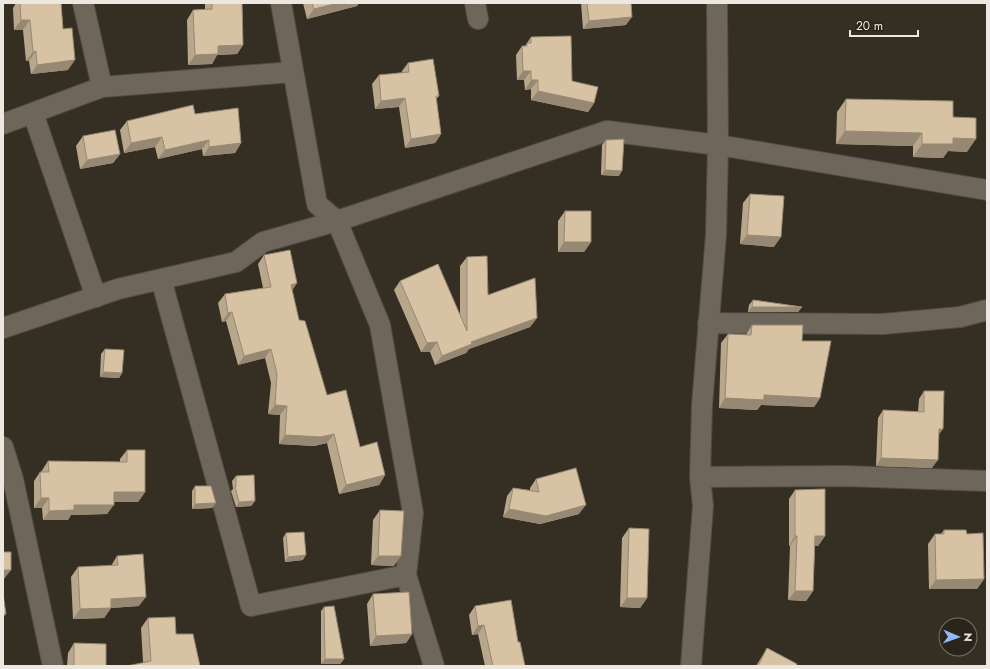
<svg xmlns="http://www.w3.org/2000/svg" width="990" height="669" font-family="Jost,sans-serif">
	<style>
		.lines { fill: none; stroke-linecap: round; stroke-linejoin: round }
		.street-casing { stroke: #524c43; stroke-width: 22 }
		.street { stroke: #6f665b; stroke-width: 20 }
		.wall { fill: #b9a78c }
		.shaded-wall { fill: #968872 }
		.building { fill: #d7c2a3; stroke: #968872 }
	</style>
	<rect width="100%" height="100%" fill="#352e23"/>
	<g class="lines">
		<defs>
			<path id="street" d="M 83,3 L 102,87
				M 281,3 L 317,204 L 337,221 L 380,325 L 413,513 L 406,575 L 434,666
				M 475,3 L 478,19
				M 33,113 L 96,297
				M 3,124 L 102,87 L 293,72
				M 161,279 L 251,606 L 406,575
				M 708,323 L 883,324 L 960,317 L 987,310
				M 3,328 L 118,289 L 236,262 L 263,242 L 337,221 L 607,131 L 718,145 L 987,190
				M 3,447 L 13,479 L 53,666
				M 700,477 L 844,476 L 987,481
				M 691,666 L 703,506 L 700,477 L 702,405 L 716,235 L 718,145 L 717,3"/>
		</defs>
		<use href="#street" class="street-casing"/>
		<use href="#street" class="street"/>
	</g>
	<path class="wall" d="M 16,3 L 61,3 L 63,29 L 68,70 L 31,74 L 29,61 L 26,61 L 23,30 L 14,30 L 13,8 Z
		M 205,3 L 242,3 L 243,45 L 237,54 L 217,55 L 212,64 L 188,65 L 187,20 L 193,10 L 205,10 Z
		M 303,3 L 359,3 L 357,6 L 307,19 Z
		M 581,3 L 631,3 L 626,25 L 583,29 Z
		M 531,37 L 572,81 L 594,103 L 588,112 L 531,100 L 531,89 L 525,90 L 524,80 L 517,80 L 516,55 L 522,46 L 525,46 Z
		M 408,63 L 439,96 L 436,99 L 441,134 L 435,143 L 405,148 L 399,107 L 375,109 L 372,84 L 379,75 L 402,73 L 402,71 Z
		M 846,99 L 953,117 L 967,152 L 948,151 L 943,158 L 913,157 L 913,146 L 836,144 L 837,112 Z
		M 195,114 L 241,143 L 235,153 L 203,156 L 202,149 L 158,159 L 155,147 L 124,153 L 120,130 L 127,121 Z
		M 83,136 L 120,154 L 113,163 L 80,169 L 76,146 Z
		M 606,140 L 619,176 L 601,175 L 602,145 Z
		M 750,194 L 774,247 L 740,244 L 743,203 Z
		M 565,211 L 591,242 L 584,252 L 558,252 L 558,221 Z
		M 264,255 L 297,283 L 292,290 L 299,320 L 327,395 L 360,447 L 385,475 L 379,485 L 339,494 L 327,443 L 314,446 L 279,444 L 280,415 L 268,414 L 271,383 L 265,358 L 238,365 L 226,321 L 222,322 L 218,303 L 225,294 L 263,288 L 258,264 Z
		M 467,257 L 488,295 L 537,318 L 530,327 L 469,349 L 466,353 L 435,365 L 430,352 L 421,352 L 394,290 L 400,281 L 460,316 L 460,266 Z
		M 753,300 L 802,307 L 798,312 L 748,312 L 749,305 Z
		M 752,325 L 802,341 L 820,398 L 814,407 L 761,405 L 757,410 L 719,408 L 721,343 L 728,334 L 746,335 Z
		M 105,349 L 122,373 L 119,378 L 100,377 L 101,354 Z
		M 924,391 L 939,434 L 932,468 L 876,466 L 878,418 L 883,410 L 918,412 L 919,399 Z
		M 127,450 L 145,492 L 138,502 L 114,502 L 107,514 L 71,515 L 68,520 L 43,520 L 42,508 L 34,508 L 34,481 L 40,472 L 41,472 L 48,461 L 120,462 L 120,459 Z
		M 236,476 L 255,501 L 251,506 L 236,507 L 231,491 L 233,489 L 232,481 Z
		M 536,479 L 579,514 L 540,524 L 503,517 L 507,496 L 513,488 L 530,490 L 530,488 Z
		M 195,486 L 216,503 L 212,508 L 192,509 L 192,491 Z
		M 795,490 L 825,536 L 818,546 L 815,546 L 813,591 L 806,601 L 788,600 L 790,546 L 789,546 L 789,499 Z
		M 380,510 L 394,566 L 371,565 L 373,520 Z
		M 629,528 L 647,598 L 640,608 L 620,607 L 622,538 Z
		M 944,530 L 967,534 L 984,579 L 977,589 L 929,589 L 928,544 L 935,534 L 941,534 Z
		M 286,533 L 303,560 L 285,562 L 283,538 Z
		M 117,556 L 139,606 L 111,608 L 104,618 L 73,619 L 71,577 L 78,567 L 111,566 Z
		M 373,594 L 412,634 L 406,643 L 370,646 L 367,604 Z
		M 475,606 L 518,642 L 525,666 L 485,666 L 478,634 L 472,635 L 469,615 Z
		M 324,607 L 344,659 L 340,664 L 321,664 L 321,611 Z
		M 148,618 L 176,634 L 200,666 L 143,662 L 141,628 Z
		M 74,643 L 106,666 L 67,666 L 68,653 Z
		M 767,648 L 796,666 L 756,666 L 761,658 Z"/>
	<path class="shaded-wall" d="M 338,3 L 359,3 L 357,6 L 307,19 L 314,9 Z
		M 632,17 L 626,25 L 583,29 L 589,21 Z
		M 21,20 L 30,20 L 23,30 L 14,30 Z
		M 243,45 L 237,54 L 217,55 L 212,64 L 188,65 L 195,55 L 218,46 Z
		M 36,51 L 29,61 L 26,61 L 33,52 Z
		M 75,60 L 68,70 L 31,74 L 37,65 Z
		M 523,71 L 531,71 L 524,80 L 517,80 Z
		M 531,80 L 538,80 L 531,89 L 525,90 Z
		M 538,91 L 594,103 L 588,112 L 531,100 Z
		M 405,98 L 399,107 L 375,109 L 381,101 Z
		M 845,131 L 922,133 L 913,146 L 836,144 Z
		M 441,134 L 435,143 L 405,148 L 411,139 Z
		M 162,137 L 155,147 L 124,153 L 131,143 Z
		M 953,138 L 976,139 L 967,152 L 948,151 L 943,158 L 913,157 L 922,144 Z
		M 209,140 L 202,149 L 158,159 L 165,150 Z
		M 241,143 L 235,153 L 203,156 L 209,147 Z
		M 120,154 L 113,163 L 80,169 L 87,160 Z
		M 605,170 L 622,171 L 619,176 L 601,175 Z
		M 747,235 L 781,237 L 774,247 L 740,244 Z
		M 564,242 L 591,242 L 584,252 L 558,252 Z
		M 297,283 L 291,292 L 291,285 Z
		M 752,307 L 802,307 L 798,312 L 748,312 Z
		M 232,312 L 226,321 L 222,322 L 228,313 Z
		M 537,318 L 530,327 L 469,349 L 466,353 L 435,365 L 442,356 L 471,342 Z
		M 437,342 L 430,352 L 421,352 L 427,343 Z
		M 271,349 L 265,358 L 238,365 L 244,356 Z
		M 103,372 L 122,373 L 119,378 L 100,377 Z
		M 764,395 L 820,398 L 814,407 L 761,405 L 757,410 L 719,408 L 725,398 Z
		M 275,405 L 287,406 L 280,415 L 268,414 Z
		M 939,429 L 943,429 L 937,437 Z
		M 334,434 L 327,443 L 314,446 L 279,444 L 285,435 Z
		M 881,458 L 938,460 L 932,468 L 876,466 Z
		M 385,475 L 379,485 L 339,494 L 346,485 Z
		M 114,492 L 145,492 L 138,502 L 107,502 Z
		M 41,498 L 49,498 L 42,508 L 34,508 Z
		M 255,501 L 251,506 L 236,507 L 239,502 Z
		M 216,503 L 212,508 L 192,509 L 195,504 Z
		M 74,505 L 114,505 L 107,514 L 71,515 L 68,520 L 43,520 L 49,511 Z
		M 586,505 L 579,514 L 540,524 L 503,517 L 509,509 Z
		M 795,536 L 797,536 L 790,546 L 789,546 Z
		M 815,536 L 825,536 L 818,546 L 808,546 Z
		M 306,555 L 303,560 L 285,562 L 288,557 Z
		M 378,556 L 401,556 L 394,566 L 371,565 Z
		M 3,570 L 11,570 L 4,579 L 3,579 Z
		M 984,579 L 977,589 L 929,589 L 936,580 Z
		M 795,591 L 813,591 L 806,601 L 788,600 Z
		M 146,597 L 139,606 L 111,608 L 104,618 L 73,619 L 80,609 L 111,599 Z
		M 627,598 L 647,598 L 640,608 L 620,607 Z
		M 3,614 L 6,614 L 3,618 Z
		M 484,625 L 478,634 L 472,635 L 478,626 Z
		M 412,634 L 406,643 L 370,646 L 376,636 Z
		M 325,659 L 344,659 L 340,664 L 321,664 Z"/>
	<path class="building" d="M 20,3 L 61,3 L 63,29 L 72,28 L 75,60 L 37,65 L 36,51 L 33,52 L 30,20 L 21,20 Z
		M 212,3 L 242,3 L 243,45 L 218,46 L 218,54 L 195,55 L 193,10 L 212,9 Z
		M 312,3 L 338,3 L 314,9 Z
		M 587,3 L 631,3 L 632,17 L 589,21 Z
		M 571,36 L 572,81 L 598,87 L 594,103 L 538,91 L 538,80 L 531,80 L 531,71 L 523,71 L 522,46 L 527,46 L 527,43 L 531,43 L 531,37 Z
		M 433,59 L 439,96 L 436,96 L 441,134 L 411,139 L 405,98 L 381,101 L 379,75 L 409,72 L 408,63 Z
		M 846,99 L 953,101 L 953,117 L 976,118 L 976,139 L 953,138 L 953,144 L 922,144 L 922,133 L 845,131 Z
		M 193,105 L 195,114 L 238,108 L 241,143 L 209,147 L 209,140 L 165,150 L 162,137 L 131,143 L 127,121 Z
		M 115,130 L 120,154 L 87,160 L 83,136 Z
		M 624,139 L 622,171 L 605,170 L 606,140 Z
		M 750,194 L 784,196 L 781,237 L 747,235 Z
		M 565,211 L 591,211 L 591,242 L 564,242 Z
		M 290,250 L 297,283 L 291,285 L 299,320 L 305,321 L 327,395 L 346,390 L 360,447 L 377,442 L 385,475 L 346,485 L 334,434 L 321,437 L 285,435 L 287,406 L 275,405 L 277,374 L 271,349 L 244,356 L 232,312 L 228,313 L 225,294 L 271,287 L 264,255 Z
		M 487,256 L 488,295 L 535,278 L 537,318 L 471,342 L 472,344 L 442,356 L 437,342 L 427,343 L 400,281 L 438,264 L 467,331 L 467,257 Z
		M 753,300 L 802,307 L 752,307 Z
		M 752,325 L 803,325 L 802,341 L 831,341 L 820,398 L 764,395 L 764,400 L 725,398 L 728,334 L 751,335 Z
		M 105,349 L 124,350 L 122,373 L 103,372 Z
		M 924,391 L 944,391 L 943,429 L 939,429 L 938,460 L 881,458 L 883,410 L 924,412 Z
		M 127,450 L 145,450 L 145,492 L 114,492 L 114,505 L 74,505 L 74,510 L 49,511 L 49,498 L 41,498 L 40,472 L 49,472 L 48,461 L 127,462 Z
		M 576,468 L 586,505 L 546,516 L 509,509 L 513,488 L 539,492 L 536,479 Z
		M 254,475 L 255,501 L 239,502 L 235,487 L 236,487 L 236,476 Z
		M 195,486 L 211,486 L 216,503 L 195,504 Z
		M 825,489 L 825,536 L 815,536 L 813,591 L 795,591 L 797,536 L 795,536 L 795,490 Z
		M 380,510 L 404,511 L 401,556 L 378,556 Z
		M 629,528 L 649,529 L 647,598 L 627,598 Z
		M 944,530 L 966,530 L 967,534 L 983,533 L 984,579 L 936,580 L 935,534 L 944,534 Z
		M 304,532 L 306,555 L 288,557 L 286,533 Z
		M 3,552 L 11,552 L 11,570 L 3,570 Z
		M 143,554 L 146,597 L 111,599 L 111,608 L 80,609 L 78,567 L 118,565 L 117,556 Z
		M 409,592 L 412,634 L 376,636 L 373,594 Z
		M 3,594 L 6,614 L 3,614 Z
		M 511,600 L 518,642 L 520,642 L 525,666 L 493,666 L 484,625 L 478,626 L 475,606 Z
		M 334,606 L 344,659 L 325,659 L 324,607 Z
		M 175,617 L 176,634 L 193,634 L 200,666 L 127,666 L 151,661 L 148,618 Z
		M 74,643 L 106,644 L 106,666 L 74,666 Z
		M 767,648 L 797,664 L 796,666 L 758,666 Z"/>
	<rect width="990" height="669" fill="none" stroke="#ece7e1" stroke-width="8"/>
	<g transform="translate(958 637) rotate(92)"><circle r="19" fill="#2b241a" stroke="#78726a"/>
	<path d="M0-3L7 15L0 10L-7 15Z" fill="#8fb8fd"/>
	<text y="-6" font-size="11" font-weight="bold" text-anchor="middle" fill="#ece7e1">N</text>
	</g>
	<path d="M850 30v6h68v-6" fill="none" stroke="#ece7e1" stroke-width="2"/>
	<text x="856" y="30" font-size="12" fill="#ece7e1" stroke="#2b241a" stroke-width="3" paint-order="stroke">20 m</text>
</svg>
